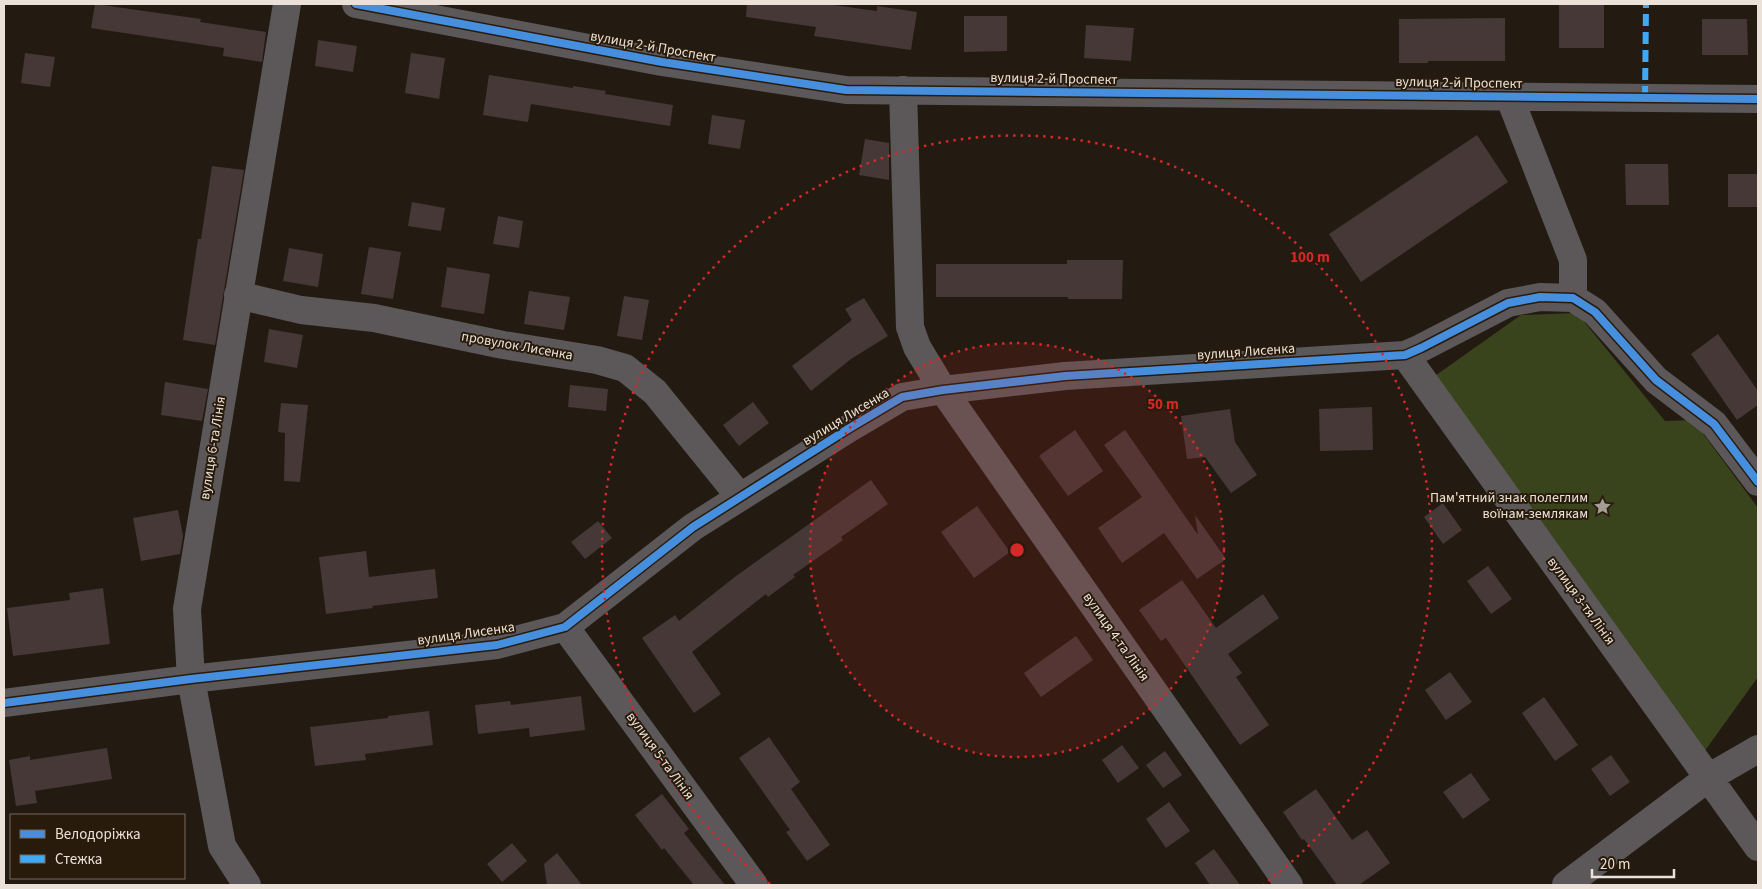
<svg xmlns="http://www.w3.org/2000/svg" width="1762" height="889" font-family="'Source Sans 3',sans-serif">
	<style>
		.green { fill: #39441c }
		.building { fill: #453837 }
		.lines { fill: none; stroke-linecap: round; stroke-linejoin: round }
		.street { stroke: #5c5859; stroke-width: 28 }
		.quiet { stroke: #3fa9f5; stroke-width: 6; stroke-dasharray: 12 6; stroke-linecap: butt }
		.cycleway-casing { stroke: #291b0c; stroke-width: 11 }
		.cycleway { stroke: #468fdf; stroke-width: 8 }
		.ring { fill: none; stroke: #d62828; stroke-width: 2.5; stroke-dasharray: 2.5 5 }
		.labels { text-anchor: middle; dominant-baseline: central; stroke-width: 4; stroke-linejoin: round; paint-order: stroke }
		.street-label { font-size: 14px; fill: #ebe1d8; stroke: #291b0c }
		.poi-label { font-size: 14px; fill: #ebe1d8; stroke: #291b0c; text-anchor: end }
		.centre { fill: #d62828; stroke: #291b0c; stroke-width: 2.5 }
		.ring-label { font-size: 15px; text-anchor: middle; font-weight: bold; fill: #d62828; stroke: #291b0c; stroke-width: 4; stroke-linejoin: round; paint-order: stroke }
	</style>
	<rect width="100%" height="100%" fill="#231b12"/>
	<path class="green" d="M 1577,313 L 1665,421 L 1693,420 L 1758,508 L 1758,677 L 1704,752 L 1432,378 L 1521,315 Z"/>
	<path class="building" d="M 95,4 L 201,19 L 200,22 L 266,32 L 262,62 L 223,56 L 224,48 L 91,28 Z
		M 747,4 L 826,4 L 877,11 L 877,6 L 917,12 L 911,50 L 814,36 L 816,27 L 746,17 Z
		M 1559,4 L 1604,4 L 1604,48 L 1559,48 Z
		M 964,16 L 1007,16 L 1007,51 L 964,52 Z
		M 1505,18 L 1505,61 L 1428,61 L 1428,63 L 1399,63 L 1399,19 Z
		M 1702,19 L 1747,19 L 1748,55 L 1702,55 Z
		M 1086,25 L 1134,28 L 1131,61 L 1084,58 Z
		M 318,40 L 357,46 L 353,72 L 315,66 Z
		M 25,53 L 55,57 L 50,87 L 21,83 Z
		M 411,53 L 445,58 L 439,99 L 405,93 Z
		M 489,75 L 573,88 L 573,86 L 606,91 L 605,94 L 673,105 L 670,126 L 531,104 L 528,122 L 483,115 Z
		M 712,115 L 745,120 L 740,149 L 708,144 Z
		M 1477,135 L 1508,182 L 1361,282 L 1329,234 Z
		M 865,139 L 889,143 L 889,180 L 859,175 Z
		M 1625,164 L 1668,164 L 1669,205 L 1626,205 Z
		M 212,166 L 244,170 L 215,345 L 183,340 L 198,239 L 201,239 Z
		M 1728,174 L 1758,174 L 1758,207 L 1728,207 Z
		M 412,202 L 445,208 L 441,231 L 408,226 Z
		M 498,216 L 523,221 L 519,248 L 493,244 Z
		M 369,247 L 401,252 L 393,299 L 361,294 Z
		M 289,248 L 323,254 L 318,287 L 283,281 Z
		M 1067,260 L 1123,260 L 1122,299 L 1068,299 L 1068,297 L 936,297 L 936,264 L 1067,264 Z
		M 447,267 L 490,274 L 484,314 L 441,307 Z
		M 529,291 L 570,297 L 564,330 L 524,324 Z
		M 624,296 L 649,300 L 642,340 L 617,336 Z
		M 864,298 L 888,336 L 851,359 L 811,391 L 792,366 L 852,320 L 845,309 Z
		M 269,329 L 303,335 L 297,368 L 264,362 Z
		M 1718,334 L 1758,391 L 1758,405 L 1737,420 L 1691,354 Z
		M 165,382 L 208,389 L 202,421 L 161,415 Z
		M 570,385 L 608,389 L 606,411 L 568,407 Z
		M 753,402 L 769,423 L 739,446 L 723,425 Z
		M 281,403 L 308,405 L 300,482 L 284,481 L 285,433 L 278,432 Z
		M 1372,407 L 1373,450 L 1320,451 L 1319,409 Z
		M 1230,409 L 1235,442 L 1257,475 L 1231,493 L 1205,457 L 1187,459 L 1181,416 Z
		M 1075,430 L 1103,471 L 1068,496 L 1039,456 Z
		M 1125,430 L 1198,535 L 1195,515 L 1226,559 L 1197,579 L 1164,533 L 1122,563 L 1098,528 L 1142,497 L 1104,445 Z
		M 871,480 L 888,504 L 841,537 L 843,540 L 793,575 L 795,577 L 768,597 L 766,594 L 692,652 L 721,694 L 694,713 L 642,638 L 675,615 L 679,621 L 736,576 Z
		M 1443,503 L 1462,530 L 1443,544 L 1424,517 Z
		M 977,506 L 1010,552 L 974,578 L 941,532 Z
		M 178,510 L 183,536 L 180,554 L 141,561 L 133,518 Z
		M 598,521 L 612,538 L 585,559 L 571,542 Z
		M 366,551 L 369,577 L 435,569 L 438,598 L 372,606 L 373,608 L 326,614 L 319,557 Z
		M 1488,566 L 1512,599 L 1491,614 L 1467,581 Z
		M 1182,580 L 1216,628 L 1263,594 L 1279,618 L 1228,654 L 1242,673 L 1236,677 L 1269,725 L 1240,745 L 1166,638 L 1161,641 L 1139,610 Z
		M 103,588 L 110,644 L 13,656 L 7,608 L 70,600 L 69,593 Z
		M 1076,636 L 1093,660 L 1041,697 L 1024,673 Z
		M 1450,672 L 1472,702 L 1446,720 L 1425,690 Z
		M 581,696 L 585,730 L 530,737 L 529,728 L 478,734 L 475,705 L 510,701 L 511,705 Z
		M 1544,697 L 1578,745 L 1555,761 L 1522,713 Z
		M 429,711 L 433,745 L 365,754 L 366,760 L 315,766 L 310,727 L 388,718 L 388,716 Z
		M 769,737 L 800,782 L 791,789 L 830,845 L 807,861 L 786,832 L 790,830 L 739,758 Z
		M 1122,745 L 1139,768 L 1118,783 L 1102,760 Z
		M 107,748 L 112,779 L 35,791 L 37,803 L 16,806 L 9,760 L 30,756 L 30,760 Z
		M 1165,751 L 1182,775 L 1163,788 L 1146,765 Z
		M 1611,755 L 1630,782 L 1610,796 L 1591,769 Z
		M 1471,773 L 1490,800 L 1463,819 L 1443,792 Z
		M 1316,789 L 1352,840 L 1367,830 L 1390,863 L 1359,885 L 1337,885 L 1304,839 L 1302,840 L 1283,812 Z
		M 662,794 L 689,829 L 684,833 L 725,885 L 694,885 L 664,848 L 662,850 L 635,815 Z
		M 1169,802 L 1190,831 L 1166,848 L 1146,819 Z
		M 512,843 L 527,861 L 502,882 L 487,864 Z
		M 1214,849 L 1240,885 L 1210,885 L 1195,863 Z
		M 557,853 L 582,885 L 547,885 L 544,864 Z"/>
	<g class="lines">
		<path class="street" d="M 356,4 L 662,62 L 846,90 L 1758,99
			M 903,90 L 910,327 L 917,347 L 943,390 L 1289,885
			M 1509,96 L 1573,260 L 1573,298
			M 238,295 L 301,310 L 374,318 L 503,345 L 597,360 L 625,368 L 655,392 L 740,497
			M 1405,355 L 1758,847
			M 565,627 L 754,885
			M 4,703 L 191,679 L 497,645 L 565,627 L 693,527 L 848,429 L 902,397 L 943,390 L 1065,376 L 1405,355 L 1421,348 L 1508,303 L 1540,297 L 1573,298 L 1595,312 L 1656,380 L 1714,424 L 1758,482
			M 247,885 L 222,846 L 191,679 L 187,609 L 287,4
			M 1566,885 L 1708,778 L 1758,749"/>
		<path class="quiet" d="M 1645,98 L 1646,4"/>
		<defs>
			<path id="cycleway" d="M 356,4 L 662,62 L 846,90 L 1758,99
				M 4,703 L 191,679 L 497,645 L 565,627 L 693,527 L 848,429 L 902,397 L 943,390 L 1065,376 L 1405,355 L 1421,348 L 1508,303 L 1540,297 L 1573,298 L 1595,312 L 1656,380 L 1714,424 L 1758,482"/>
		</defs>
		<use href="#cycleway" class="cycleway-casing"/>
		<use href="#cycleway" class="cycleway"/>
	</g>
	<circle cx="1017" cy="550" r="207" fill="#d62828" fill-opacity=".12"/>
	<g class="ring">
		<circle cx="1017" cy="550" r="207"/>
		<path d="M770 884A415 415 0 1 1 1264 884"/>
	</g>
	<defs>
		<symbol id="sight-bare" viewBox="-9 -9 18 18"><path d="M0-6L1.8-2.2L6-1.7L2.9 1.2L3.7 5.4L0 3.3L-3.7 5.4L-2.9 1.2L-6-1.7L-1.8-2.2Z" fill="#a59c93" stroke="#291b0c" stroke-width="2.5" paint-order="stroke"/></symbol>
	</defs>
	<g fill-rule="evenodd">
		<use href="#sight-bare" x="1590" y="494" width="25" height="25"/>
	</g>
	<g class="labels">
		<g class="street-label">
			<text transform="translate(653 47) rotate(10)">вулиця 2-й Проспект</text>
			<text transform="translate(1054 79) rotate(1)">вулиця 2-й Проспект</text>
			<text transform="translate(1459 83) rotate(1)">вулиця 2-й Проспект</text>
			<text transform="translate(517 346) rotate(10)">провулок Лисенка</text>
			<text transform="translate(1246 352) rotate(-4)">вулиця Лисенка</text>
			<text transform="translate(846 417) rotate(-31)">вулиця Лисенка</text>
			<text transform="translate(213 448) rotate(-81)">вулиця 6-та Лінія</text>
			<text transform="translate(1581 601) rotate(54)">вулиця 3-тя Лінія</text>
			<text transform="translate(466 634) rotate(-8)">вулиця Лисенка</text>
			<text transform="translate(1116 637) rotate(55)">вулиця 4-та Лінія</text>
			<text transform="translate(660 756) rotate(54)">вулиця 5-та Лінія</text>
		</g>
		<g class="poi-label">
			<text x="1588" y="498">Пам'ятний знак полеглим<tspan x="1588" dy="16">воїнам-землякам</tspan></text>
		</g>
	</g>
	<circle cx="1017" cy="550" r="8" class="centre"/>
	<g class="ring-label">
		<text x="1310" y="262">100 m</text>
		<text x="1163" y="409">50 m</text>
	</g>
	<rect width="1762" height="889" fill="none" stroke="#ebe1d8" stroke-width="10"/>
	<rect x="10" y="814" width="175" height="65" fill="#291b0c" stroke="#776a5e"/>
	<rect x="20" y="830" width="25" height="8" fill="#468fdf" stroke="#776a5e"/>
	<text x="55" y="839" font-size="15" fill="#ebe1d8">Велодоріжка</text>
	<rect x="20" y="855" width="25" height="8" fill="#3fa9f5" stroke="#776a5e"/>
	<text x="55" y="864" font-size="15" fill="#ebe1d8">Стежка</text>
	<path d="M1592 869v8h82v-8" fill="none" stroke="#ebe1d8" stroke-width="2.5"/>
	<text x="1600" y="869" font-size="15" fill="#ebe1d8" stroke="#291b0c" stroke-width="4" paint-order="stroke">20 m</text>
</svg>
